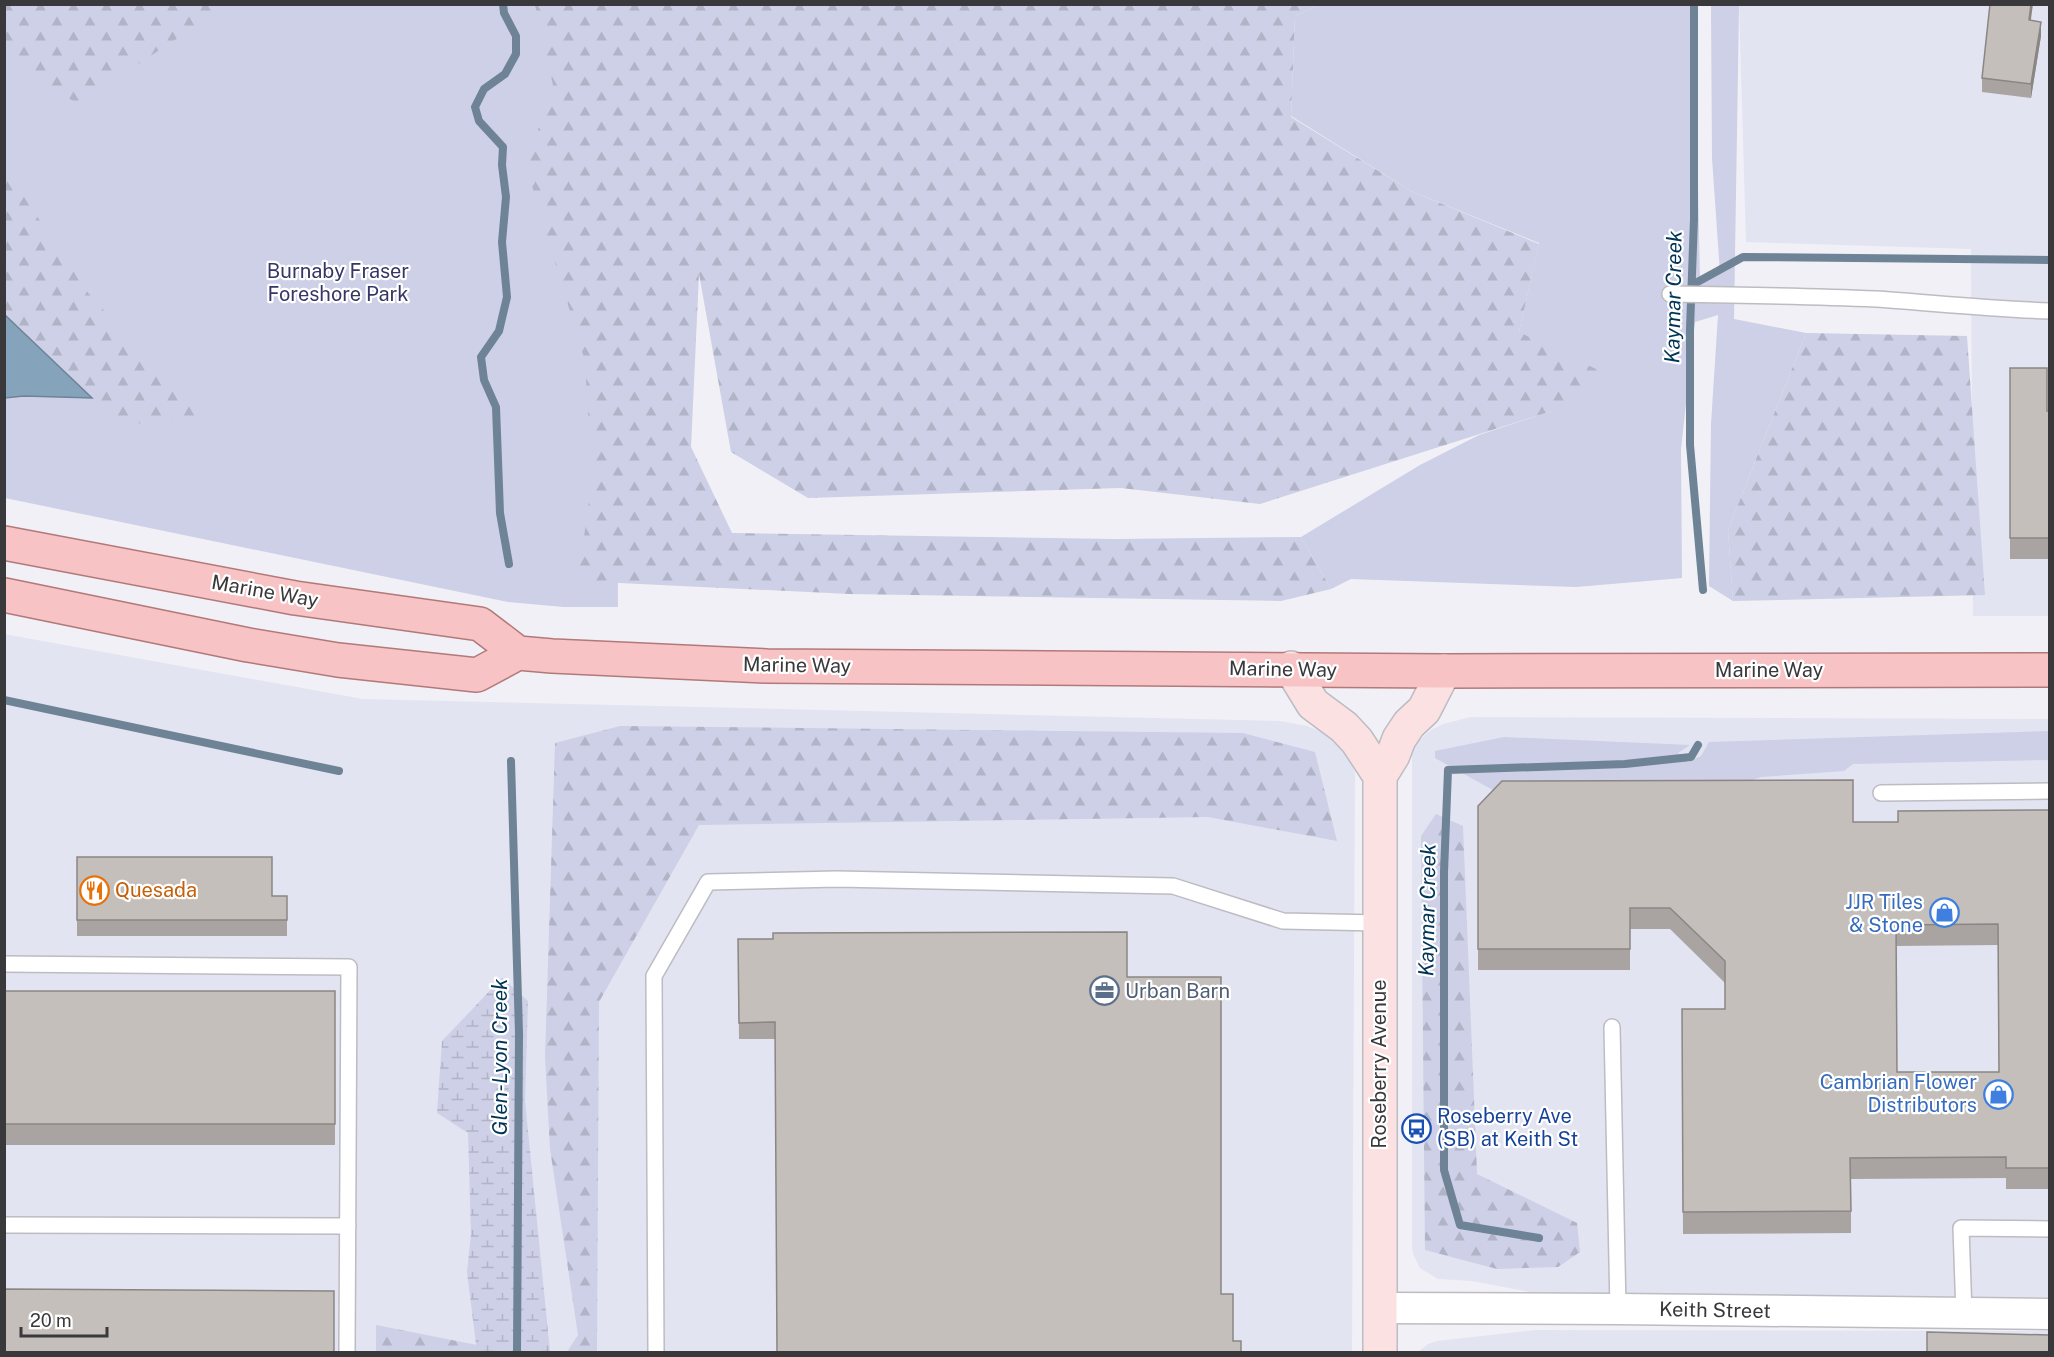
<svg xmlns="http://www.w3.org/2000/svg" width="2054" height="1357" font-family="'Public Sans',sans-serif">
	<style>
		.built { fill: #e3e4f1 }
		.green { fill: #cdd0e6 }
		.forest { fill: url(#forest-firs) }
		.wetland { fill: url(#wetland-marsh) }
		.water { fill: #86a3bc; stroke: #6f8396; stroke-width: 1.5 }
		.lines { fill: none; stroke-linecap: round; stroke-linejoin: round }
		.stream { stroke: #6f8396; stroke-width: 8 }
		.lane-casing { stroke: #bcbcc2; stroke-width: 18 }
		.street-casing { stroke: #bcbcc2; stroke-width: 33 }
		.secondary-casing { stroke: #bcbcc2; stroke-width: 36 }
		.primary-casing { stroke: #b2797a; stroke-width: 36 }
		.lane { stroke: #fff; stroke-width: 15 }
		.street { stroke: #fff; stroke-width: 30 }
		.secondary { stroke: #fbe1e1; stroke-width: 33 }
		.primary { stroke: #f8c3c4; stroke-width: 33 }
		.wall { fill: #a9a4a2; fill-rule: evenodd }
		.shaded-wall { fill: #8a8684 }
		.building { fill: #c5bfbc; stroke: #8a8684; stroke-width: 1.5; fill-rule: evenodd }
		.labels { text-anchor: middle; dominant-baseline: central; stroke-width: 4.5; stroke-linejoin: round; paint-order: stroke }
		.park-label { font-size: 20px; fill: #353665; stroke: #fff }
		.street-label { font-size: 20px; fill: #39393c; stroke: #fff }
		.food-label { font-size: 20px; fill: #c56008; stroke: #fff; text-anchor: start }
		.shop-label { font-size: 20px; fill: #366cbe; stroke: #fff; text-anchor: end }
		.service-label { font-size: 20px; fill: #4e5e75; stroke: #fff; text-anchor: start }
		.transit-label { font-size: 20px; fill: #164399; stroke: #fff; text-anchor: start }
		.water-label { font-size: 21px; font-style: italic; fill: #003456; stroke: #fff }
	</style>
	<defs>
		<pattern id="forest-firs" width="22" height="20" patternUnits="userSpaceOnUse" patternTransform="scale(1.5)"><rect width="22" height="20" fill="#cdd0e6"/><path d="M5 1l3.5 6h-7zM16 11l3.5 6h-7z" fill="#b1b3c6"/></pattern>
		<pattern id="wetland-marsh" width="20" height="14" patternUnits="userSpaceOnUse" patternTransform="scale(1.5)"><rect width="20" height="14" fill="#cdd0e6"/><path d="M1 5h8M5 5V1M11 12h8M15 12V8" fill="none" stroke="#b1b3c6"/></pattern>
	</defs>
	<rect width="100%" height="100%" fill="#f0f0f6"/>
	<path class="built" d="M 1739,5 L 2049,5 L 2049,616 L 1973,616 L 1971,249 L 1746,242 Z
		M 4,634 L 363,699 L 1280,721 L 1307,726 L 1325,733 L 1344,751 L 1351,761 L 1355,773 L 1352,1352 L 5,1352 Z
		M 1471,717 L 2049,719 L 2049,1297 L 1556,1297 L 1472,1281 L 1438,1279 L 1420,1268 L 1413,1254 L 1412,1248 L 1412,751 L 1415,744 L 1431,730 L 1443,724 Z
		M 1535,1330 L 2050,1331 L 2049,1352 L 1418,1352 L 1428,1344 L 1437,1341 Z"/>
	<path class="green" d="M 5,5 L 615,5 L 618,607 L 564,607 L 508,602 L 5,498 Z
		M 1319,5 L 1694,5 L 1700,280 L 1720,273 L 1712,158 L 1711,5 L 1739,5 L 1734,319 L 1806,333 L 1728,530 L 1733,601 L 1709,586 L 1711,424 L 1718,315 L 1695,322 L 1681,449 L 1682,578 L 1576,587 L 1351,579 L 1331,589 L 1301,537 L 1420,465 L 1479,435 L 1552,411 L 1519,332 L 1539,243 L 1411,191 L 1291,116 L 1295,16 Z
		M 2050,731 L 2049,760 L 1853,764 L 1844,771 L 1761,777 L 1729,788 L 1500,794 L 1435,758 L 1435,751 L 1504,737 L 1690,745 L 1678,753 L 1688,762 L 1701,756 L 1709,742 Z"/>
	<path class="forest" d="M 4,5 L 5,4 L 226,5 L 166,46 L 76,103 L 5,55 Z
		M 535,5 L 1319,5 L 1295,16 L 1291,117 L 1411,191 L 1539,244 L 1519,332 L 1598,370 L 1552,411 L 1260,504 L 1121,488 L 808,498 L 731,452 L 699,274 L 691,447 L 732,533 L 1115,539 L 1301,537 L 1331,589 L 1281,601 L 850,594 L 578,581 L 592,478 L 585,361 L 526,166 L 553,85 Z
		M 4,167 L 89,294 L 204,421 L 120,424 L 5,315 Z
		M 1806,333 L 1967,336 L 1985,595 L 1733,601 L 1728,530 Z
		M 620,726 L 1243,733 L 1315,752 L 1337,841 L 1208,817 L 699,825 L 599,1002 L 597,1352 L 567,1352 L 578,1335 L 550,1149 L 545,1057 L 555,743 Z
		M 1436,814 L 1463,826 L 1477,1174 L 1577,1223 L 1580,1252 L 1558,1267 L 1497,1269 L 1425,1250 L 1421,836 Z
		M 376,1325 L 477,1345 L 477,1352 L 376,1352 Z"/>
	<path class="wetland" d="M 502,978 L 528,1001 L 525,1101 L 550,1352 L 477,1352 L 467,1272 L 471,1234 L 468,1133 L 437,1113 L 442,1041 Z"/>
	<path class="water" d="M 4,315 L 5,315 L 92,398 L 24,396 L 5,398 Z"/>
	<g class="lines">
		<path class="stream" d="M 503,4 L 504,13 L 516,36 L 516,54 L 505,74 L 484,89 L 475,107 L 479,121 L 503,147 L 502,165 L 506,197 L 502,242 L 507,297 L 499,331 L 481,357 L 484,380 L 496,407 L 500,513 L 509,564
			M 1694,4 L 1694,219 L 1690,329 L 1690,445 L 1703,590
			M 1692,285 L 1743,257 L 2050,260
			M 4,700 L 339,771
			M 511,761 L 519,1033 L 517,1352
			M 1539,1238 L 1460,1225 L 1444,1170 L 1444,872 L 1448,770 L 1625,764 L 1691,757 L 1698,745"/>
		<defs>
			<path id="lane" d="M 1670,294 C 1738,295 1807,296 1876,299 C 1934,303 1991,309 2050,311
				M 1881,793 L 2050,791
				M 4,964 L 349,967 L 347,1352
				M 1612,1027 L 1618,1309
				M 4,1225 L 348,1226
				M 1964,1314 L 1961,1228 L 2050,1229
				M 656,1352 L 654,976 L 708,882 L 837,879 L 1173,886 L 1283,921 L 1379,923"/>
			<path id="street" d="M 1380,1308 L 1618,1309 L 2050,1314"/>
			<path id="secondary" d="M 1291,668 L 1313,704 L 1344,727 L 1357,741 L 1380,776
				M 1380,1352 L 1380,776 L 1393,755 L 1399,739 L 1409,724 L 1424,710 L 1444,671"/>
			<path id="primary" d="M 4,543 L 295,598 L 480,624 L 518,653 L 552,656 L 767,666 L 1444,671 L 2050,670
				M 4,595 L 248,645 L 338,660 L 477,675 L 518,653"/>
		</defs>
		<use href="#lane" class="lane-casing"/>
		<use href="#street" class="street-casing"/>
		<use href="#secondary" class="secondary-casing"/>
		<use href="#primary" class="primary-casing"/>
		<use href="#lane" class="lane"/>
		<use href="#street" class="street"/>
		<use href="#secondary" class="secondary"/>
		<use href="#primary" class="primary"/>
	</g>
	<path class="wall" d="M 2031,20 L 2041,36 L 2031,98 L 1982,92 L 1982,78 Z
		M 2010,368 L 2047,411 L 2049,411 L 2049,559 L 2010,559 Z
		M 1478,806 L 1853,822 L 1898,822 L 2049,810 L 2049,1189 L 2006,1189 L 2006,1178 L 1851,1179 L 1851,1233 L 1683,1234 L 1682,1009 L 1725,1009 L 1725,983 L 1670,929 L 1630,929 L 1630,970 L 1478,970 ZM 1998,945 L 1999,1072 L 1897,1072 L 1896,946 Z
		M 77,857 L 272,896 L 287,896 L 287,936 L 77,936 Z
		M 738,939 L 1127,977 L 1221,1294 L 1233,1341 L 775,1039 L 739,1039 Z
		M 4,991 L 335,991 L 335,1145 L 4,1145 Z"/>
	<path class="shaded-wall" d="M 2031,4 L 2033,4 L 2029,34 L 2029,20 Z
		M 2041,22 L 2041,36 L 2031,98 L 2031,84 Z"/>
	<path class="building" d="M 1990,4 L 2031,4 L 2029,20 L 2041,22 L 2031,84 L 1982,78 Z
		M 2010,368 L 2047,368 L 2047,411 L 2049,411 L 2049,538 L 2010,538 Z
		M 1853,780 L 1853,822 L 1898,822 L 1898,811 L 2049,810 L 2049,1168 L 2006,1168 L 2006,1157 L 1850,1158 L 1851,1211 L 1683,1212 L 1682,1009 L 1725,1009 L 1725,961 L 1670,908 L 1630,908 L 1630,949 L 1478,949 L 1478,806 L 1502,781 ZM 1998,924 L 1999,1072 L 1897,1072 L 1896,925 Z
		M 77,857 L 272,857 L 272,896 L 287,896 L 287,920 L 77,920 Z
		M 1127,932 L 1127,977 L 1221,977 L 1221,1294 L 1233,1294 L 1233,1341 L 1241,1341 L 1241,1353 L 777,1353 L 775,1022 L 739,1023 L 738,939 L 773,939 L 773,933 Z
		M 4,991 L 335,991 L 335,1124 L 4,1124 Z
		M 4,1289 L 334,1291 L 334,1353 L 4,1353 Z
		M 1927,1332 L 2049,1335 L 2049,1353 L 1927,1353 Z"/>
	<defs>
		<symbol id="restaurant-ring" viewBox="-11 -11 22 22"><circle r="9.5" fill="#fff" stroke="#e8710a" stroke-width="1.5"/><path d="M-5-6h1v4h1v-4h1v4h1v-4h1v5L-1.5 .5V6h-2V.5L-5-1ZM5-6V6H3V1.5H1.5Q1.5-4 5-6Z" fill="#e8710a"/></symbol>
		<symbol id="shop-ring" viewBox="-11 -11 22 22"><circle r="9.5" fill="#fff" stroke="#3f7fe0" stroke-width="1.5"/><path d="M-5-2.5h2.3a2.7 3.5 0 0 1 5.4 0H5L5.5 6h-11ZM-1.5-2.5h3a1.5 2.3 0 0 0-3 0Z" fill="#3f7fe0"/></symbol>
		<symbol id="office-ring" viewBox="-11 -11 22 22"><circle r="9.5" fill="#fff" stroke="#5c6f8a" stroke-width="1.5"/><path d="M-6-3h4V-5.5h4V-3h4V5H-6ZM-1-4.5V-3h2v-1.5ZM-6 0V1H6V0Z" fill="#5c6f8a"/></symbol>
		<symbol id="bus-ring" viewBox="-11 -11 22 22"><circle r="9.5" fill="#fff" stroke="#1a4fb4" stroke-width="1.5"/><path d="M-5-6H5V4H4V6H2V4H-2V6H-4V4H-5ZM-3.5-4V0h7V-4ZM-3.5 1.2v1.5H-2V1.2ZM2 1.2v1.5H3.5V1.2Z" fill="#1a4fb4"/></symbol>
	</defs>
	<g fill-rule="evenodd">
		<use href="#restaurant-ring" x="78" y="874" width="33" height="33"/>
		<use href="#shop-ring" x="1928" y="896" width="33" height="33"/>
		<use href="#office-ring" x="1088" y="974" width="33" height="33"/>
		<use href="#shop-ring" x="1982" y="1078" width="33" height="33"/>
		<use href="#bus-ring" x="1400" y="1112" width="33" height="33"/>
	</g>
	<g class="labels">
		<g class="park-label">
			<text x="338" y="271">Burnaby Fraser<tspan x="338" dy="23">Foreshore Park</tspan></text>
		</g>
		<g class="street-label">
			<text transform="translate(265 591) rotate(10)">Marine Way</text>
			<text transform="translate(797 665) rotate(1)">Marine Way</text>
			<text transform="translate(1283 669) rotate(1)">Marine Way</text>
			<text x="1769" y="670">Marine Way</text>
			<text transform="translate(1379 1064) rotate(-90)">Roseberry Avenue</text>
			<text transform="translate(1715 1310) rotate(1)">Keith Street</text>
		</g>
		<g class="food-label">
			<text x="115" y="890">Quesada</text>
		</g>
		<g class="shop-label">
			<text x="1923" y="902">JJR Tiles<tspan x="1923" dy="23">&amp; Stone</tspan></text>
			<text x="1977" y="1082">Cambrian Flower<tspan x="1977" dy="23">Distributors</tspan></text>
		</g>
		<g class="service-label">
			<text x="1125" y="991">Urban Barn</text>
		</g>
		<g class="transit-label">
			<text x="1437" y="1116">Roseberry Ave<tspan x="1437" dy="23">(SB) at Keith St</tspan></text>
		</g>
		<g class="water-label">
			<text transform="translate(1673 297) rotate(-89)">Kaymar Creek</text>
			<text transform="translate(1427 910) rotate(-89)">Kaymar Creek</text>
			<text transform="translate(499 1057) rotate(-90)">Glen-Lyon Creek</text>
		</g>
	</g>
	<rect width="2054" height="1357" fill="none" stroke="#39393c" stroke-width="12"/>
	<path d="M21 1327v9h86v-9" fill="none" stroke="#39393c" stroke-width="3"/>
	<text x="30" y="1327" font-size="18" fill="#39393c" stroke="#ffffff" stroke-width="4.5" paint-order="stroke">20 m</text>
</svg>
